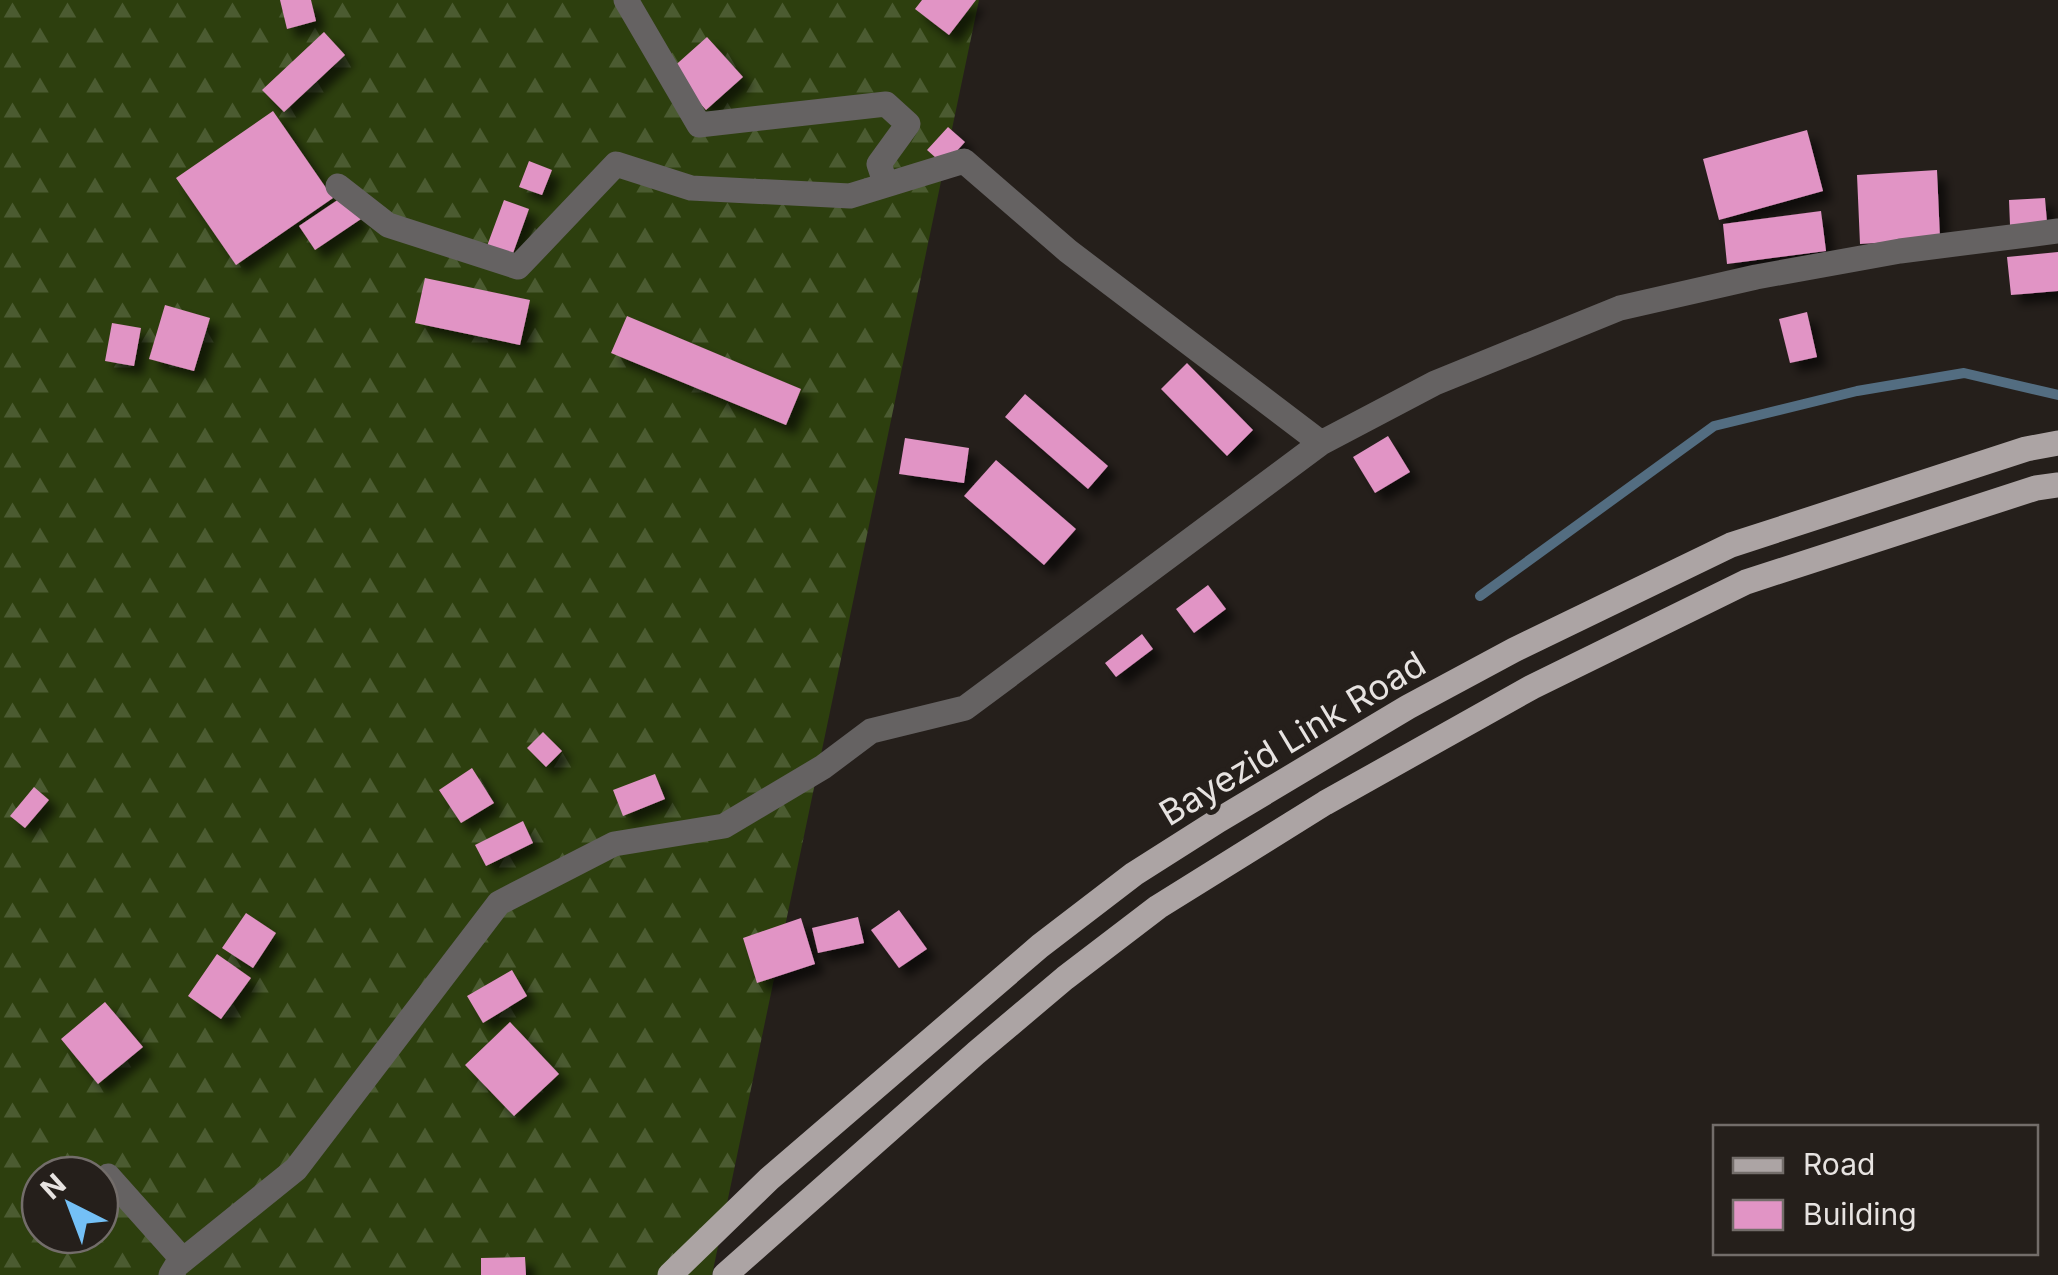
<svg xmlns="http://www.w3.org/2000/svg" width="2058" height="1275" font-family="Inter,sans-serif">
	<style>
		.forest { fill: url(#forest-firs); fill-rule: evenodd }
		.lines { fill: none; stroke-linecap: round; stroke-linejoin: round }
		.stream { stroke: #536d81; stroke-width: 10 }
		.building { fill: #e194c5; filter: url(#shadow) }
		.street { stroke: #656262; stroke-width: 25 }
		.primary { stroke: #aca4a4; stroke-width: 25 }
		.labels { text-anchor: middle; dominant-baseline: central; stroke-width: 10; stroke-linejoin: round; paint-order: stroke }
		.street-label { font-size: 35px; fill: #e7e3e1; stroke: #251f1b }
	</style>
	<defs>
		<pattern id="forest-firs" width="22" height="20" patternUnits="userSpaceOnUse" patternTransform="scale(2.5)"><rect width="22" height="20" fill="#2d3f0e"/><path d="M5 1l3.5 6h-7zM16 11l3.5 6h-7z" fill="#4b5b31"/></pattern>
		<filter id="shadow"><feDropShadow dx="9" dy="9" stdDeviation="5" flood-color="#0009"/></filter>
	</defs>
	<rect width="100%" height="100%" fill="#251f1b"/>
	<path class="forest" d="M 0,0 L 979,0 L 712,1275 L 0,1275 ZM 40,1175 L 100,1175 L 100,1235 L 40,1235 Z"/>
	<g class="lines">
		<path class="stream" d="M 1480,596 L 1714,426 L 1857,391 L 1964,373 L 2058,395"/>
	</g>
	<path class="building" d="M 280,0 L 311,0 L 316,21 L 287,29 Z
		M 922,0 L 976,0 L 949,35 L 915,9 Z
		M 324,32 L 345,55 L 284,112 L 262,90 Z
		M 707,37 L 743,77 L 706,110 L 670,70 Z
		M 273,111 L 333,198 L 236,265 L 176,178 Z
		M 948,127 L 965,142 L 944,165 L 927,150 Z
		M 1807,130 L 1823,191 L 1719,220 L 1703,159 Z
		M 529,161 L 552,170 L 542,195 L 519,187 Z
		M 1937,170 L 1940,239 L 1860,244 L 1857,175 Z
		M 345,195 L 361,219 L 315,250 L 299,226 Z
		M 2045,198 L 2047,223 L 2010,225 L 2009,200 Z
		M 504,200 L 529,209 L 512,256 L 487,246 Z
		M 1821,211 L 1826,251 L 1727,264 L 1723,224 Z
		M 2058,252 L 2058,291 L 2011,295 L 2007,257 Z
		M 425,278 L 530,300 L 520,345 L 415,323 Z
		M 165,305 L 210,318 L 194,371 L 149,359 Z
		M 1807,312 L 1817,357 L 1790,363 L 1779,319 Z
		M 627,316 L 801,389 L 786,425 L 611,353 Z
		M 112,323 L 141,328 L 134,366 L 105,361 Z
		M 1187,363 L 1253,430 L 1227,456 L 1161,389 Z
		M 1025,394 L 1108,466 L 1088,489 L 1005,417 Z
		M 1388,436 L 1410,472 L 1375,493 L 1353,457 Z
		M 905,438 L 969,448 L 964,483 L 899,474 Z
		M 996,460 L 1076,529 L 1044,565 L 964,496 Z
		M 1208,585 L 1226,609 L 1194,633 L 1176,609 Z
		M 1142,634 L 1153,649 L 1116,677 L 1105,663 Z
		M 543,732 L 562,751 L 546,767 L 527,748 Z
		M 472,768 L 494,803 L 461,823 L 439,790 Z
		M 655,774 L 665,799 L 623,816 L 613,790 Z
		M 34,787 L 49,800 L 25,828 L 10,816 Z
		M 523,821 L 533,843 L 486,866 L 475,845 Z
		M 899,910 L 927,949 L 899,968 L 871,930 Z
		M 246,913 L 276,933 L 253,968 L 222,948 Z
		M 858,917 L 864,943 L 818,953 L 812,928 Z
		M 801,918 L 815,964 L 757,983 L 743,938 Z
		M 217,954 L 251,978 L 221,1019 L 188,996 Z
		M 512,970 L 527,996 L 483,1023 L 467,996 Z
		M 105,1002 L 143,1047 L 98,1084 L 61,1039 Z
		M 510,1022 L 559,1074 L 514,1116 L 465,1065 Z
		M 525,1257 L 526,1275 L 481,1275 L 481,1258 Z"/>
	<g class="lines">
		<path class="street" d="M 626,0 L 699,125 L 886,104 L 908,124 L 879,164 L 886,185
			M 338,186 L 388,225 L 518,267 L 616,164 L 691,188 L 850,196 L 964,161 L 1068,251 L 1321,443
			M 108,1176 L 183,1260
			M 171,1275 L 177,1265 L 296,1169 L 499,903 L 614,844 L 724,826 L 823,767 L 871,731 L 965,708 L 1321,443 L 1435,383 L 1620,308 L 1756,277 L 1900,251 L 2058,231"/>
		<path class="primary" d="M 670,1275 L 769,1179 L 1040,946 L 1134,874 L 1219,820 L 1408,707 L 1514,650 L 1731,545 L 2026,449 L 2058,443
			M 725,1275 L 976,1053 L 1065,978 L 1158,907 L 1325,803 L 1532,687 L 1746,582 L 2036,488 L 2058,485"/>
	</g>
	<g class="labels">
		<g class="street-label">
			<text transform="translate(1292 738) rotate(-31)">Bayezid Link Road</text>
		</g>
	</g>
	<rect x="1713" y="1125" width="325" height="130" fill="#251f1b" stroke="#736d6a" stroke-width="2.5"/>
	<rect x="1733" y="1158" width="50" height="15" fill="#aca4a4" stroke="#736d6a" stroke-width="2.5"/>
	<text x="1803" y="1175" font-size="30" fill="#e7e3e1">Road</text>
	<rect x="1733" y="1200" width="50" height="30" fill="#e194c5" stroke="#736d6a" stroke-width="2.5"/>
	<text x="1803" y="1225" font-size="30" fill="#e7e3e1">Building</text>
	<g transform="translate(70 1205) rotate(318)"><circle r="48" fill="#251f1b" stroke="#736d6a" stroke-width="2.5"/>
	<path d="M0-8L18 38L0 25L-18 38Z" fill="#74c0f6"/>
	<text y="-15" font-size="28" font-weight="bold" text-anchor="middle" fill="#e7e3e1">N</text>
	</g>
</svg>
